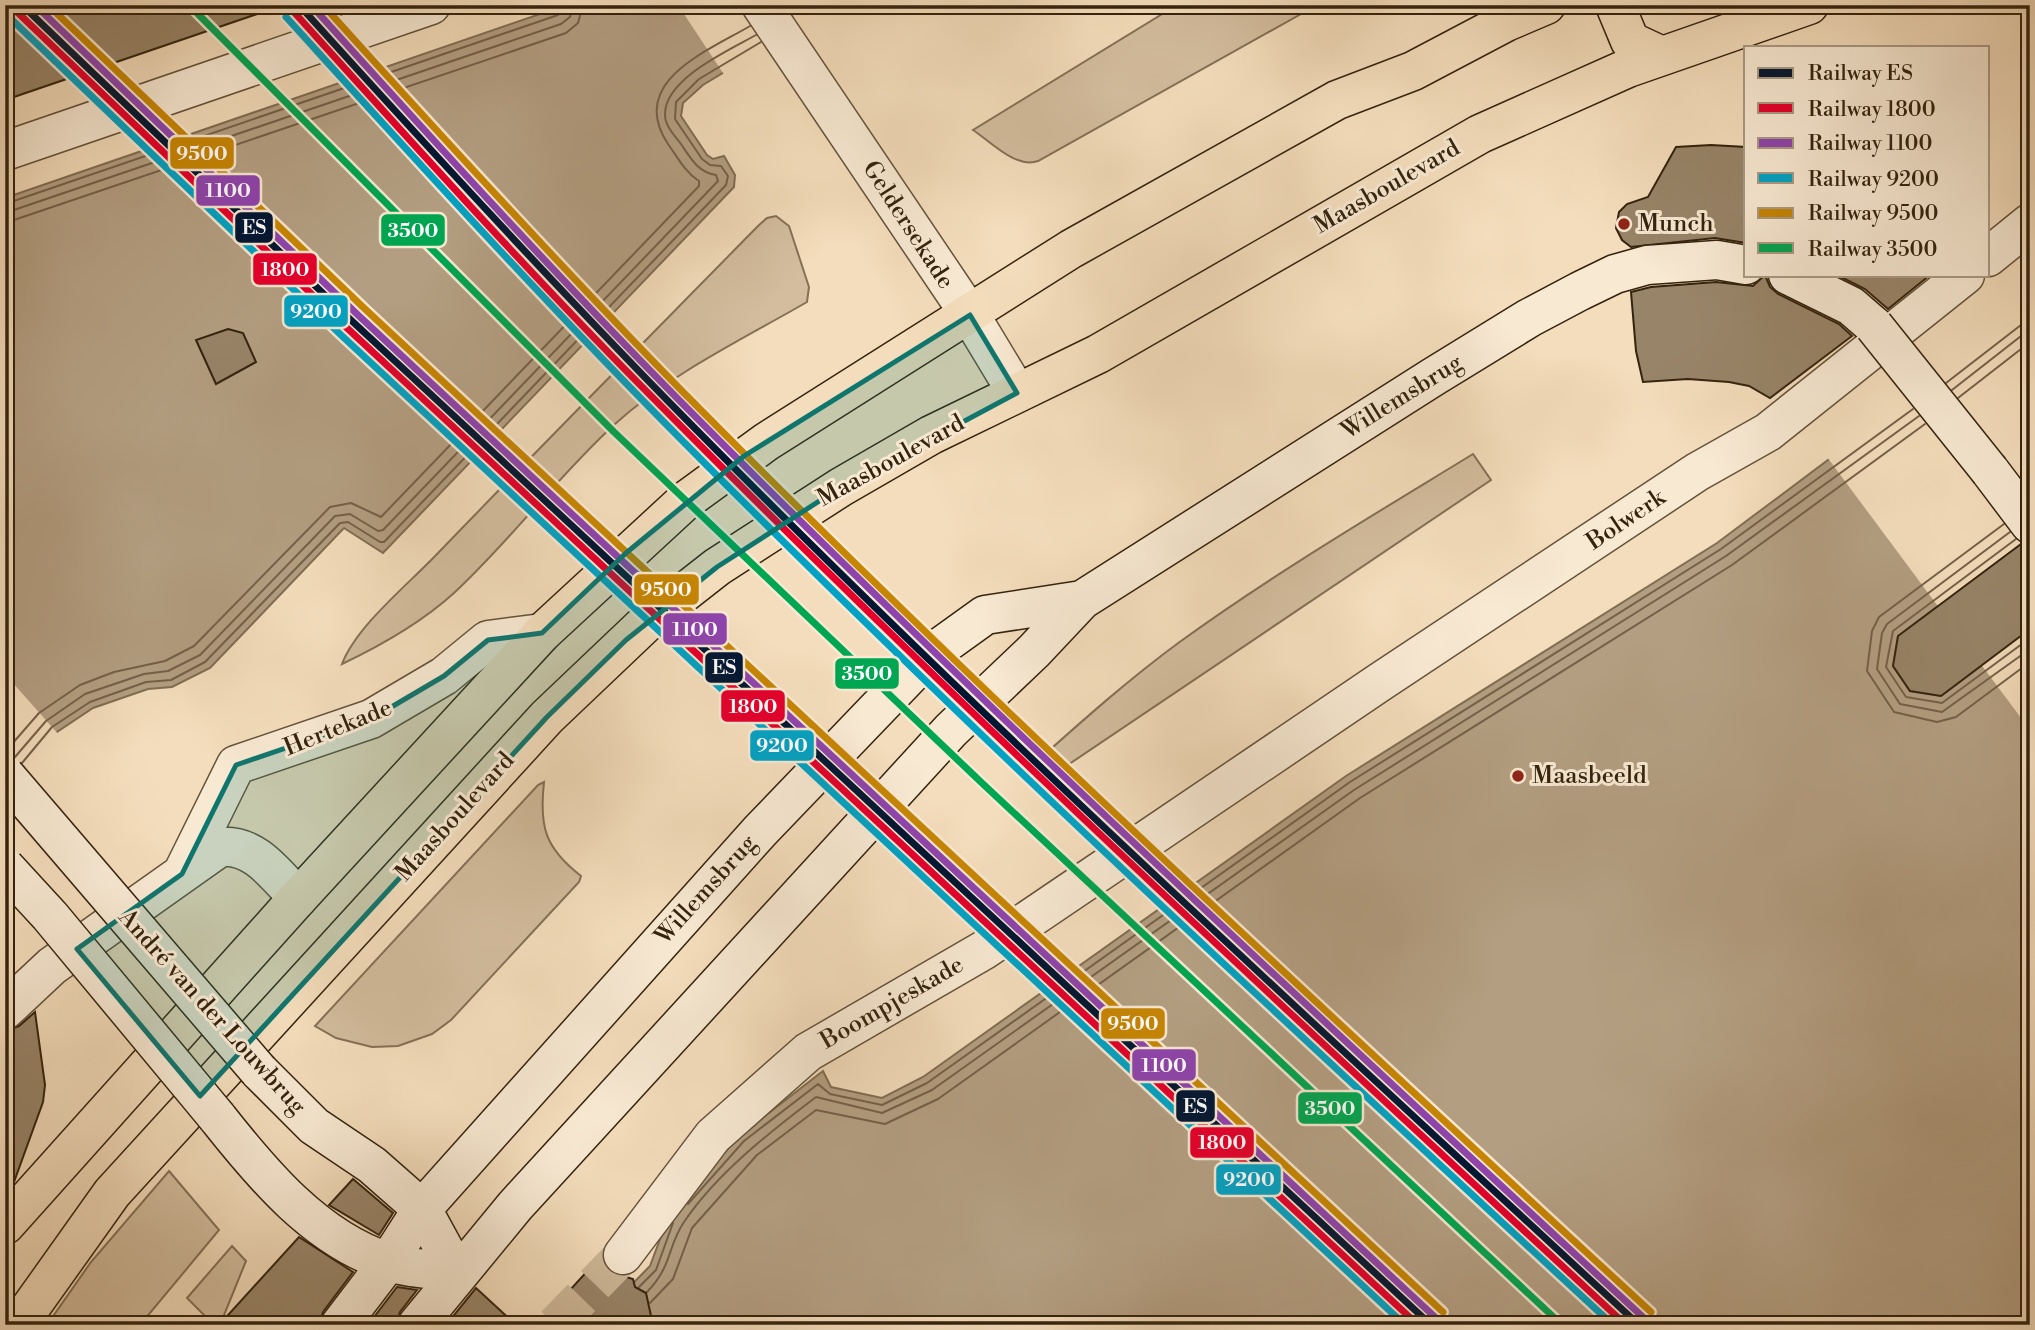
<svg xmlns="http://www.w3.org/2000/svg" width="2035" height="1330" font-family="'Libre Bodoni',serif">
	<style>
		.green { fill: #d3bd9e; stroke: #847056; stroke-width: 2 }
		.water { fill: #b39e81; stroke: #806d53; stroke-width: 2 }
		.pier { fill: #f4ddbc }
		.lines { fill: none; stroke-linecap: round; stroke-linejoin: round }
		.shore { stroke: #746048; stroke-width: 2 }
		.building { fill: #988468; stroke: #34230e; stroke-width: 2 }
		.minor-tunnel { stroke: #ceb899; stroke-width: 38; stroke-dasharray: 38 19; stroke-linecap: butt }
		.minor-casing { stroke: #64523a; stroke-width: 41 }
		.secondary-casing { stroke: #34230e; stroke-width: 41 }
		.primary-casing { stroke: #34230e; stroke-width: 41 }
		.minor { stroke: #f8e9d3; stroke-width: 38 }
		.secondary { stroke: #f8e9d3; stroke-width: 38 }
		.primary { stroke: #f4ddbc; stroke-width: 38 }
		.secondary-bridge-casing { stroke: #34230e; stroke-width: 41; stroke-linecap: butt }
		.secondary-bridge { stroke: #f8e9d3; stroke-width: 38 }
		.rail-1-casing { stroke: #f8e9d3; stroke-width: 12 }
		.rail-2-casing { stroke: #f8e9d3; stroke-width: 12 }
		.rail-3-casing { stroke: #f8e9d3; stroke-width: 12 }
		.rail-4-casing { stroke: #f8e9d3; stroke-width: 12 }
		.rail-5-casing { stroke: #f8e9d3; stroke-width: 12 }
		.rail-6-casing { stroke: #f8e9d3; stroke-width: 12 }
		.rail-1 { stroke: #011633; stroke-width: 7 }
		.rail-2 { stroke: #e4002b; stroke-width: 7 }
		.rail-3 { stroke: #8e44ad; stroke-width: 7 }
		.rail-4 { stroke: #03a2c4; stroke-width: 7 }
		.rail-5 { stroke: #c68504; stroke-width: 7 }
		.rail-6 { stroke: #00a651; stroke-width: 7 }
		.marked { fill: #0f766e; fill-opacity: 0.2; stroke: #0f766e; stroke-width: 5; stroke-linejoin: round }
		.poi-dot { fill: #8f2418; stroke: #f8e9d3; stroke-width: 2.5 }
		.labels { text-anchor: middle; dominant-baseline: central; stroke-width: 6; stroke-linejoin: round; paint-order: stroke }
		.street-label { font-size: 24px; fill: #34230e; stroke: #f8e9d3 }
		.poi-label { font-size: 24px; fill: #34230e; stroke: #f8e9d3; text-anchor: start }
		.line-badge { stroke: #f8e9d3; stroke-width: 2.5 }
		.badge-label { font-size: 19px; text-anchor: middle; font-weight: bold; fill: #fff }
	</style>
	<rect width="100%" height="100%" fill="#f4ddbc"/>
	<filter id="stains"><feTurbulence type="fractalNoise" baseFrequency=".00286" numOctaves="4"/><feColorMatrix values="0 0 0 0 .2 0 0 0 0 .09 0 0 0 0 .02 0 0 0 .5 -.17"/></filter>
	<radialGradient id="worn" r=".72"><stop offset=".6" stop-color="#630" stop-opacity="0"/><stop offset="1" stop-color="#630" stop-opacity=".3"/></radialGradient>
	<path class="green" d="M 1177,5 L 1317,5 L 1038,161 C 1016,169 991,142 973,130 Z
		M 776,216 L 789,226 L 809,287 L 807,302 C 743,339 670,374 615,424 C 557,477 511,540 454,593 C 421,623 382,645 342,664 C 357,625 410,583 439,552 C 544,443 651,335 758,226 L 767,218 Z
		M 1473,454 L 1491,480 L 1044,781 L 1034,771 L 1034,764 C 1082,721 1129,679 1181,641 C 1275,573 1375,514 1473,454 Z
		M 544,782 C 539,827 545,848 581,876 L 579,882 L 451,1020 L 432,1034 L 398,1046 L 372,1047 L 336,1038 L 315,1026 L 538,785 Z
		M 169,1171 L 219,1230 L 140,1325 L 47,1325 L 91,1262 Z
		M 232,1246 L 246,1261 L 220,1325 L 214,1325 L 187,1298 Z"/>
	<path class="water" d="M 566,5 L 835,5 L 703,85 L 683,103 L 681,116 L 707,155 L 713,159 L 724,156 L 735,175 L 734,187 L 383,553 L 344,528 L 210,668 L 172,687 L 148,689 L 93,708 L 57,732 L 5,789 L 5,198 Z
		M 1836,454 L 2030,537 L 1898,636 L 1893,666 L 1910,691 L 1941,696 L 2030,629 L 2030,1325 L 592,1325 L 650,1266 L 669,1215 L 739,1136 L 823,1071 L 831,1087 L 882,1098 L 923,1077 L 1346,776 L 1717,543 Z"/>
	<path class="pier" d="M 678,5 L 838,5 L 725,76 Z
		M 2030,306 L 2030,541 L 1940,609 L 1827,457 L 1881,421 Z
		M 2030,626 L 2030,730 L 1980,663 Z
		M 5,674 L 59,735 L 33,767 L 5,793 Z"/>
	<g class="lines">
		<path class="shore" d="M 5,204 L 558,15 L 564,5
			M 5,213 L 561,24 L 570,17 L 573,5
			M 5,223 L 566,33 L 578,23 L 583,5
			M 1946,383 L 2030,318
			M 1952,390 L 2030,329
			M 1958,398 L 2030,342
			M 2004,524 L 1879,617 L 1872,631 L 1867,671 L 1894,712 L 1937,722 L 1956,717 L 2030,662
			M 2010,532 L 1887,624 L 1882,633 L 1877,669 L 1900,704 L 1942,712 L 2030,649
			M 2016,539 L 1893,631 L 1886,667 L 1906,697 L 1942,703 L 2030,638
			M 5,752 L 39,713 L 80,685 L 114,672 L 165,661 L 194,646 L 330,507 L 351,503 L 381,517 L 699,186 L 699,181 C 685,172 678,158 668,144 C 627,82 706,52 750,26
			M 15,757 L 46,721 L 85,694 L 144,674 L 168,671 L 200,655 L 335,516 L 350,514 L 378,531 L 383,530 L 718,181 L 716,175 C 698,172 691,159 681,144 C 675,136 665,126 665,115 C 664,79 728,51 756,35
			M 22,763 L 52,727 L 90,702 L 146,682 L 171,680 L 205,662 L 340,523 L 348,522 L 380,542 L 384,542 L 726,185 L 728,176 L 721,166 L 710,165 L 702,159 L 675,119 L 676,102 L 699,79 L 761,42
			M 688,1204 L 744,1141 L 818,1084 L 830,1094 L 882,1105 L 927,1083 L 1350,782 L 1721,549 L 1913,409
			M 639,1287 L 656,1270 L 673,1223
			M 647,1292 C 673,1265 667,1247 684,1222 C 717,1173 770,1132 816,1097 L 882,1113 L 932,1090 L 1354,790 L 1726,556 L 1919,416
			M 650,1303 L 673,1279 L 692,1228 L 757,1155 L 816,1110 L 885,1124 L 938,1099 L 1360,798 L 1732,565 L 1925,424"/>
	</g>
	<path class="building" d="M 5,5 L 262,5 L 263,12 L 5,100 Z
		M 1711,145 L 1746,147 L 1746,243 L 1715,238 L 1631,247 L 1622,240 L 1616,228 L 1619,212 L 1627,204 L 1648,197 L 1676,147 Z
		M 1765,275 L 1770,287 L 1778,294 L 1839,324 L 1852,336 L 1770,398 L 1749,386 L 1729,382 L 1688,379 L 1643,382 L 1636,351 L 1631,292 L 1651,287 L 1716,282 L 1753,286 Z
		M 1837,275 L 1930,275 L 1888,309 L 1865,289 Z
		M 228,329 L 243,333 L 256,362 L 216,384 L 196,340 Z
		M 2021,544 L 2030,545 L 2030,629 L 1941,696 L 1910,691 L 1893,666 L 1898,636 Z
		M 35,1012 L 45,1085 L 43,1102 L 14,1182 L 6,1191 L 5,1031 L 19,1026 Z
		M 353,1179 L 393,1213 L 379,1235 L 329,1205 Z
		M 299,1237 L 353,1272 L 323,1312 L 319,1325 L 219,1325 Z
		M 602,1255 L 609,1272 L 633,1279 L 635,1287 L 646,1293 L 653,1325 L 538,1325 Z
		M 397,1287 L 417,1290 L 400,1312 L 396,1325 L 368,1325 Z
		M 476,1288 L 516,1325 L 446,1325 Z"/>
	<g class="lines">
		<path class="minor-tunnel" d="M 555,1325 L 623,1255"/>
		<defs>
			<path id="minor" d="M 761,5 L 970,315 L 1017,393
				M 5,151 L 431,5
				M 1988,257 L 2030,223
				M 182,874 L 236,765 L 371,719 L 444,676 L 488,640 L 542,633
				M 5,1010 L 52,966 L 220,847 C 254,843 276,875 298,898
				M 623,1255 L 713,1136 L 808,1052 L 984,950 L 1380,682 L 1697,472 L 1768,432 L 1965,275"/>
			<path id="secondary" d="M 1788,275 L 1851,306 L 1874,326
				M 1990,471 L 2030,524
				M 259,1071 L 314,1126 L 372,1165 L 422,1209 L 457,1273
				M 217,1117 C 262,1174 316,1239 388,1262 C 409,1269 435,1269 457,1273
				M 340,1325 L 388,1262 L 422,1209 L 760,831 L 928,656 L 985,615 L 1082,600
				M 417,1325 L 515,1206 L 951,730 L 1034,651 L 1082,600 L 1433,377 L 1529,318 L 1580,291 L 1615,274 L 1647,265 L 1717,260 L 1746,265"/>
			<path id="primary" d="M 1615,5 L 1630,41 L 1660,55
				M 5,1225 L 298,898 L 542,633 L 685,501 L 766,442 L 1071,249 L 1337,100 L 1413,71 L 1506,22 L 1546,5
				M 18,1325 L 112,1193 L 547,717 L 648,621 L 717,567 L 841,487 L 931,435 L 1098,354 L 1480,134 L 1628,68 L 1809,5"/>
		</defs>
		<use href="#minor" class="minor-casing"/>
		<use href="#secondary" class="secondary-casing"/>
		<use href="#primary" class="primary-casing"/>
		<use href="#minor" class="minor"/>
		<use href="#secondary" class="secondary"/>
		<use href="#primary" class="primary"/>
		<defs>
			<path id="secondary-bridge" d="M 1874,326 L 1990,471
				M 5,775 L 259,1071
				M 5,867 L 50,916 L 217,1117"/>
		</defs>
		<use href="#secondary-bridge" class="secondary-bridge-casing"/>
		<use href="#secondary-bridge" class="secondary-bridge"/>
		<defs>
			<path id="rail-1" d="M 22,5 L 353,322 L 1431,1325
				M 299,5 C 420,139 541,271 666,399 C 980,719 1311,1021 1639,1325"/>
			<path id="rail-2" d="M 16,11 L 347,328 L 1418,1325
				M 293,11 C 415,146 536,281 665,410 C 976,724 1301,1024 1626,1325"/>
			<path id="rail-3" d="M 35,5 L 359,316 L 1437,1319
				M 311,5 C 431,138 551,270 677,398 C 990,714 1318,1016 1645,1319"/>
			<path id="rail-4" d="M 286,17 C 408,151 529,285 656,414 C 965,728 1290,1026 1613,1325
				M 10,18 L 341,335 L 1405,1325"/>
			<path id="rail-5" d="M 48,5 L 365,309 L 1443,1312
				M 323,5 C 440,135 558,264 680,389 C 994,707 1323,1009 1651,1312"/>
			<path id="rail-6" d="M 189,5 L 614,432 L 983,784 L 1562,1325"/>
		</defs>
		<use href="#rail-1" class="rail-1-casing"/>
		<use href="#rail-2" class="rail-2-casing"/>
		<use href="#rail-3" class="rail-3-casing"/>
		<use href="#rail-4" class="rail-4-casing"/>
		<use href="#rail-5" class="rail-5-casing"/>
		<use href="#rail-6" class="rail-6-casing"/>
		<use href="#rail-1" class="rail-1"/>
		<use href="#rail-2" class="rail-2"/>
		<use href="#rail-3" class="rail-3"/>
		<use href="#rail-4" class="rail-4"/>
		<use href="#rail-5" class="rail-5"/>
		<use href="#rail-6" class="rail-6"/>
	</g>
	<path class="marked" d="M 970,315 L 1017,393 L 841,487 L 717,567 L 626,640 L 547,717 L 200,1096 L 77,949 L 182,874 L 236,765 L 371,719 L 444,676 L 488,640 L 542,633 L 626,553 L 744,456 Z"/>
	<g class="poi-dot">
		<circle cx="1624" cy="224" r="7"/>
		<circle cx="1518" cy="776" r="7"/>
	</g>
	<g class="labels">
		<g class="street-label">
			<text transform="translate(1387 187) rotate(-30)">Maasboulevard</text>
			<text transform="translate(908 225) rotate(57)">Geldersekade</text>
			<text transform="translate(1402 397) rotate(-32)">Willemsbrug</text>
			<text transform="translate(891 461) rotate(-29)">Maasboulevard</text>
			<text transform="translate(1626 520) rotate(-34)">Bolwerk</text>
			<text transform="translate(338 728) rotate(-22)">Hertekade</text>
			<text transform="translate(455 817) rotate(-48)">Maasboulevard</text>
			<text transform="translate(706 890) rotate(-48)">Willemsbrug</text>
			<text transform="translate(892 1003) rotate(-30)">Boompjeskade</text>
			<text transform="translate(212 1012) rotate(48)">André van der Louwbrug</text>
		</g>
		<g class="poi-label">
			<text x="1638" y="224">Munch</text>
			<text x="1532" y="776">Maasbeeld</text>
		</g>
	</g>
	<g class="line-badge">
		<rect x="169" y="136" width="66" height="34" rx="7" fill="#c68504"/>
		<rect x="195" y="174" width="66" height="33" rx="7" fill="#8e44ad"/>
		<rect x="234" y="211" width="40" height="33" rx="7" fill="#011633"/>
		<rect x="380" y="213" width="66" height="34" rx="7" fill="#00a651"/>
		<rect x="252" y="252" width="66" height="34" rx="7" fill="#e4002b"/>
		<rect x="283" y="294" width="66" height="34" rx="7" fill="#03a2c4"/>
		<rect x="633" y="573" width="67" height="33" rx="7" fill="#c68504"/>
		<rect x="662" y="612" width="66" height="34" rx="7" fill="#8e44ad"/>
		<rect x="704" y="651" width="40" height="33" rx="7" fill="#011633"/>
		<rect x="834" y="657" width="66" height="33" rx="7" fill="#00a651"/>
		<rect x="720" y="689" width="66" height="34" rx="7" fill="#e4002b"/>
		<rect x="749" y="729" width="66" height="33" rx="7" fill="#03a2c4"/>
		<rect x="1100" y="1007" width="66" height="33" rx="7" fill="#c68504"/>
		<rect x="1131" y="1048" width="66" height="34" rx="7" fill="#8e44ad"/>
		<rect x="1175" y="1089" width="41" height="34" rx="7" fill="#011633"/>
		<rect x="1297" y="1091" width="66" height="34" rx="7" fill="#00a651"/>
		<rect x="1189" y="1126" width="66" height="33" rx="7" fill="#e4002b"/>
		<rect x="1215" y="1163" width="67" height="33" rx="7" fill="#03a2c4"/>
	</g>
	<g class="badge-label">
		<text x="202" y="160">9500</text>
		<text x="228" y="197">1100</text>
		<text x="254" y="234">ES</text>
		<text x="413" y="237">3500</text>
		<text x="285" y="276">1800</text>
		<text x="316" y="318">9200</text>
		<text x="666" y="596">9500</text>
		<text x="695" y="636">1100</text>
		<text x="724" y="674">ES</text>
		<text x="867" y="680">3500</text>
		<text x="753" y="713">1800</text>
		<text x="782" y="752">9200</text>
		<text x="1133" y="1030">9500</text>
		<text x="1164" y="1072">1100</text>
		<text x="1195" y="1113">ES</text>
		<text x="1330" y="1115">3500</text>
		<text x="1222" y="1149">1800</text>
		<text x="1249" y="1186">9200</text>
	</g>
	<rect width="2035" height="1330" fill="none" stroke="#f4ddbc" stroke-width="28"/>
	<rect x="7" y="7" width="2021" height="1316" fill="none" stroke="#34230e" stroke-width="3.5"/>
	<rect x="14" y="14" width="2007" height="1302" fill="none" stroke="#34230e" stroke-width="2"/>
	<rect x="1744" y="46" width="245" height="231" fill="#f8e9d3" stroke="#aa9a84" stroke-width="2"/>
	<rect x="1758" y="68" width="35" height="10" fill="#011633" stroke="#aa9a84" stroke-width="2"/>
	<text x="1808" y="80" font-size="21" fill="#34230e">Railway ES</text>
	<rect x="1758" y="103" width="35" height="10" fill="#e4002b" stroke="#aa9a84" stroke-width="2"/>
	<text x="1808" y="116" font-size="21" fill="#34230e">Railway 1800</text>
	<rect x="1758" y="138" width="35" height="10" fill="#8e44ad" stroke="#aa9a84" stroke-width="2"/>
	<text x="1808" y="150" font-size="21" fill="#34230e">Railway 1100</text>
	<rect x="1758" y="173" width="35" height="10" fill="#03a2c4" stroke="#aa9a84" stroke-width="2"/>
	<text x="1808" y="186" font-size="21" fill="#34230e">Railway 9200</text>
	<rect x="1758" y="208" width="35" height="10" fill="#c68504" stroke="#aa9a84" stroke-width="2"/>
	<text x="1808" y="220" font-size="21" fill="#34230e">Railway 9500</text>
	<rect x="1758" y="243" width="35" height="10" fill="#00a651" stroke="#aa9a84" stroke-width="2"/>
	<text x="1808" y="256" font-size="21" fill="#34230e">Railway 3500</text>
	<rect width="100%" height="100%" filter="url(#stains)"/>
	<rect width="100%" height="100%" fill="url(#worn)"/>
</svg>
